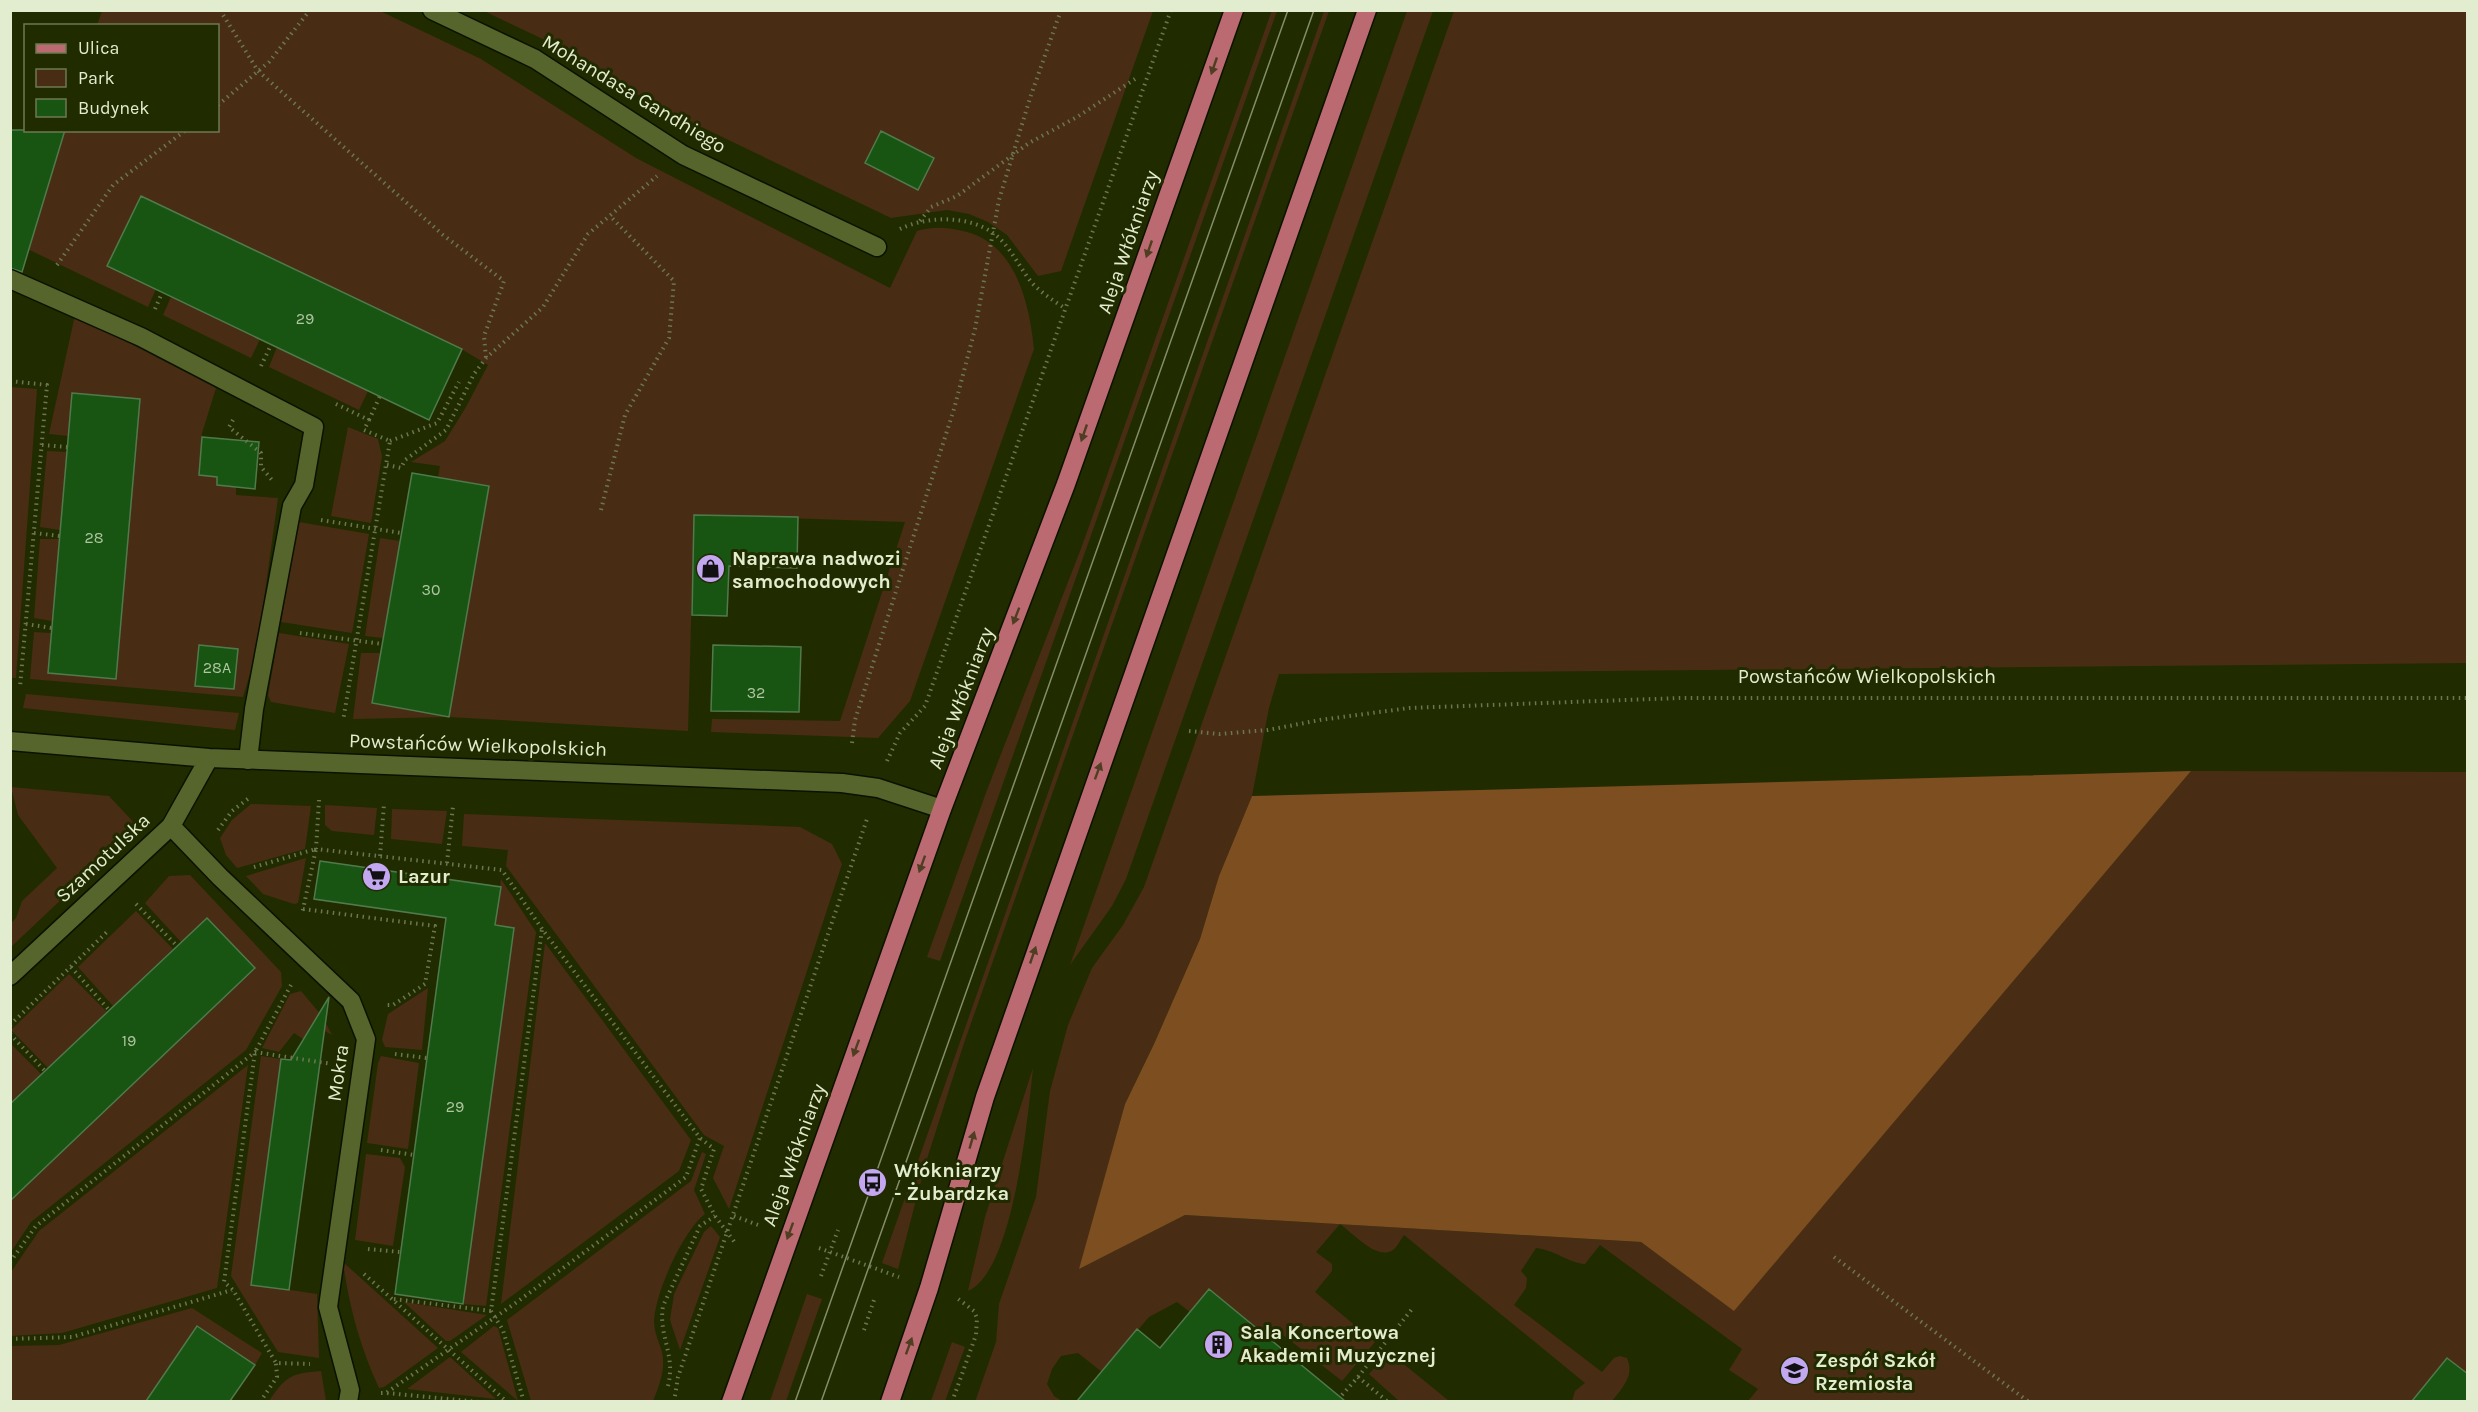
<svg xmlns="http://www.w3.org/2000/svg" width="2478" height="1412" font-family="Karla,sans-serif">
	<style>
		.green { fill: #482d14; fill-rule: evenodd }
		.forest { fill: #7c4e20 }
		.building { fill: #185513; stroke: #517a4c; stroke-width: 1.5 }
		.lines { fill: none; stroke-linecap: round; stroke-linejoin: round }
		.lane-casing { stroke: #0c1200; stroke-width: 21 }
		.street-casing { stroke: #0c1200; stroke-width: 21 }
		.primary-casing { stroke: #0c1200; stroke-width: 21 }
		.path { stroke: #6c7650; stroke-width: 4; stroke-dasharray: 1.5 4.5; stroke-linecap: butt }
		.lane { stroke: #56652c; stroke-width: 18 }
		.street { stroke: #56652c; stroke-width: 18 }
		.primary { stroke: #ba6a70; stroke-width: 18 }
		.tram { stroke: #838d69; stroke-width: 1.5 }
		.oneway { fill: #4f3e22 }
		.labels { text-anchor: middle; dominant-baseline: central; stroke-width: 6; stroke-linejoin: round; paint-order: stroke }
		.number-label { font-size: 16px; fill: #b0c69f }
		.street-label { font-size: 20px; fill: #e2ecce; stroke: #212b00 }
		.poi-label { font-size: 20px; font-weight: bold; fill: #e2ecce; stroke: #212b00; text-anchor: start }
	</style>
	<rect width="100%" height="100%" fill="#212b00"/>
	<path class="green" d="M 1272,10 L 1277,11 L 940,961 L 927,957 L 987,790 L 1082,546 Z
		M 102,11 L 380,11 L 481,59 L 636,158 L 890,288 L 917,231 C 931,227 944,227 958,230 C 1015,239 1029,301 1034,349 L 910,701 L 878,738 L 711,732 L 712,719 L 840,721 L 905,522 L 694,515 L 688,731 L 449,717 L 353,719 L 361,653 L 380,653 L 372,703 L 449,717 L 489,486 L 438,477 L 440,466 L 411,462 L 445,441 L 466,407 L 488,365 L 463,350 L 141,197 L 156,289 L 148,307 L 11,241 L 34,232 L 65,131 L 218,130 L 218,26 L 97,25 Z
		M 484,11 L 1153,11 L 1061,271 L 1038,276 L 1007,235 L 988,222 L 969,214 L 947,210 L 891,218 L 647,101 L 589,61 Z
		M 1324,11 L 1329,11 L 964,1043 L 926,1162 L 898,1269 L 882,1263 Z
		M 1407,11 L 1433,11 L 1126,879 L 1112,906 L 1070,965 Z
		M 1454,11 L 2467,11 L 2467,663 L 1279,674 L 1269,708 L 1252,796 L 1219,876 L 1200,939 L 1154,1044 L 1125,1104 L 1080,1268 L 1185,1215 L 1641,1242 L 1734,1310 L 2191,771 L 2467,772 L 2467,1374 L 2447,1358 L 2412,1402 L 1748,1401 L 1758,1389 L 1729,1370 L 1742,1349 L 1600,1245 L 1585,1264 C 1568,1263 1556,1250 1536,1248 L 1521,1271 L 1527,1278 L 1526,1288 L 1514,1305 L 1602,1372 L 1614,1358 L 1620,1356 L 1627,1358 C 1635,1376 1622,1388 1612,1401 L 1572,1401 L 1575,1391 L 1585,1383 L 1404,1235 C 1401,1239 1397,1247 1393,1250 C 1377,1261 1353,1233 1340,1224 L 1316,1252 L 1332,1264 L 1332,1271 L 1315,1292 L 1375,1342 L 1342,1381 L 1278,1331 L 1271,1340 L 1209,1289 L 1190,1312 L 1177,1302 L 1149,1317 L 1102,1372 L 1078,1353 L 1061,1356 L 1052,1369 L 1047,1384 L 1054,1396 L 1062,1401 L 975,1402 L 996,1342 L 999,1304 L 1036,1197 L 1050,1091 L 1068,1025 L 1092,968 L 1123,925 L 1144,887 Z
		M 171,297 L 260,339 L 251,358 L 163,315 Z
		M 75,315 L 216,388 L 202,433 L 199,475 L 217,477 L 217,485 L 236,487 L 236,495 L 278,498 L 257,650 L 243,697 L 30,679 L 34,632 L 51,633 L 48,673 L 116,679 L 140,399 L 72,393 L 68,436 L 49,434 ZM 199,646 L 238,649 L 234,689 L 195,685 Z
		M 277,347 L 368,391 L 359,410 L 269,367 Z
		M 10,387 L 37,389 L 16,678 L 10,678 Z
		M 348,427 L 378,439 L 382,456 L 371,523 L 331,516 Z
		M 47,451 L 67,452 L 60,530 L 40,527 Z
		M 299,522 L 369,534 L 352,633 L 281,622 Z
		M 380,538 L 400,541 L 383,638 L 365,636 Z
		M 40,539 L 59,539 L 52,621 L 34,618 Z
		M 279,633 L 349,644 L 335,713 L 271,702 L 268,695 Z
		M 26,694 L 239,713 L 235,730 L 23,708 Z
		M 11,787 L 109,796 L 138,827 L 11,947 L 11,923 L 16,918 L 22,901 L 57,868 L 18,815 Z
		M 251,804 L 311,806 L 305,849 L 237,868 L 226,855 L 220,838 L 232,820 Z
		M 325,805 L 377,808 L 374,835 L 332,831 L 325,825 Z
		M 392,809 L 447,811 L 442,844 L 391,839 Z
		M 464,814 L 800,827 L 832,844 L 842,864 L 729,1209 L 713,1178 L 724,1146 L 704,1135 L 506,866 L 508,850 L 462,846 Z
		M 306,858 L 298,903 L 294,904 L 263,894 L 246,876 Z
		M 190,875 L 281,972 L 282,986 L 246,1050 L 31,1222 L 11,1252 L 11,1201 L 255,969 L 207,918 L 181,942 L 145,903 L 169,876 Z
		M 501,879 L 536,932 L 486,1306 L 463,1304 L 513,929 L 495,925 Z
		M 136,911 L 173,949 L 113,1006 L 78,967 Z
		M 545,943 L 691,1140 L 679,1171 L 501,1304 Z
		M 69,974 L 107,1012 L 48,1068 L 11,1030 Z
		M 428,988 L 422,1050 L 385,1047 L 382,1040 L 388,1014 Z
		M 301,991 L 322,1016 L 332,1035 L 312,1024 L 303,1039 L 294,1033 L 279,1052 L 262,1048 L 290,994 Z
		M 11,1044 L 41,1074 L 11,1104 Z
		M 261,1056 L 281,1059 L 251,1284 L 317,1294 L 319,1358 L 278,1352 L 231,1276 Z
		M 381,1056 L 419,1063 L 408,1149 L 367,1143 L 378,1063 Z
		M 248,1065 L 217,1288 L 62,1333 L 11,1336 L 11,1272 L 39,1231 Z
		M 1033,1068 C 1028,1115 1014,1271 968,1291 L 985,1217 Z
		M 702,1152 L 706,1154 L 694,1190 L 705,1214 C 683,1231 655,1293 654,1321 C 654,1332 659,1342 662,1352 C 666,1369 659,1386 653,1401 L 531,1401 L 507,1320 L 691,1181 Z
		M 366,1154 L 400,1158 L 405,1167 L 393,1246 L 355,1240 Z
		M 711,1226 L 720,1237 L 680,1350 L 670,1320 L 674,1294 L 704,1232 Z
		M 343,1262 L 438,1348 L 384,1387 L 379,1388 C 360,1347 349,1306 343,1262 Z
		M 807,1294 L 822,1299 L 786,1401 L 770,1401 Z
		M 404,1302 L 487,1315 L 450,1341 L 446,1341 Z
		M 192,1308 L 262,1353 L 255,1365 L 197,1326 L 146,1401 L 11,1402 L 10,1346 L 59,1345 Z
		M 494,1326 L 498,1328 L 518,1401 L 461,1352 Z
		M 952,1342 L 965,1347 L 945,1401 L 931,1401 Z
		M 1389,1352 L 1449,1401 L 1399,1401 L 1369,1374 Z
		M 450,1357 L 496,1399 L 407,1389 Z
		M 321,1371 L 326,1401 L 269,1401 C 285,1377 291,1373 321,1371 Z"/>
	<path class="forest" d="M 2191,771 L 1734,1311 L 1641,1242 L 1185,1215 L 1079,1269 L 1125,1104 L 1154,1044 L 1200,939 L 1219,876 L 1252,796 Z"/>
	<path class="building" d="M 10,130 L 65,130 L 22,272 L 10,268 Z
		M 881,131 L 934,158 L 918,190 L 865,163 Z
		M 141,196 L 462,349 L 429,420 L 107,266 Z
		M 72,393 L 140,399 L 116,679 L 48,673 Z
		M 202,437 L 259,442 L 255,489 L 217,485 L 217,477 L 199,475 Z
		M 412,473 L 489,486 L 449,717 L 372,703 Z
		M 694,515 L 798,517 L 797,568 L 729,566 L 727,616 L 692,615 Z
		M 199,645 L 238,649 L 234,689 L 195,686 Z
		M 713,645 L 801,647 L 799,712 L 711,711 Z
		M 320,861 L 501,887 L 495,925 L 514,928 L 463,1304 L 395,1294 L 446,918 L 314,899 Z
		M 207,918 L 255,968 L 10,1201 L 10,1104 Z
		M 329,997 L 289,1290 L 251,1285 L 281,1059 L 291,1060 Z
		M 1209,1289 L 1271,1340 L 1345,1401 L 1077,1401 L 1137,1329 L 1160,1348 Z
		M 197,1326 L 255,1365 L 230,1401 L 146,1401 Z
		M 2447,1358 L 2468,1374 L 2468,1401 L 2412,1401 Z"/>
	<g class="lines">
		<defs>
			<path id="lane" d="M 10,279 L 141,337 L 314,427 L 304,485 L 292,506 L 254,709 L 248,760
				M 171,826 L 220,877 L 351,1001 L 366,1039 L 328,1307 L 350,1390 L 348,1402"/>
			<path id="street" d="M 432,10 L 535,59 L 683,155 L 877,247
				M 10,741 L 209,758 L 842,783 L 878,788 L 942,809
				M 10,976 L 171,826 L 209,758"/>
			<path id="primary" d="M 731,1402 L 942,809 L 1066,484 L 1234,10
				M 890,1402 L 929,1288 L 985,1097 L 1367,10"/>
		</defs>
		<use href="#lane" class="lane-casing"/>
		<use href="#street" class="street-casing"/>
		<use href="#primary" class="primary-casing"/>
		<path class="path" d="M 220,10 L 258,71 L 443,235 L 504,281 L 484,336 L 486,358
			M 218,105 L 269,62 L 310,10
			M 920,221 L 931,207 L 957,196 L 1029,143 L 1077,117 L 1135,79
			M 900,229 C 926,216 968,215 993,233 C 1011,246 1019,268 1033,284 C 1043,294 1054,301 1066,309
			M 57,265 L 113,185 L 186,130
			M 155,309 L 162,293
			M 261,366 L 271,345
			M 10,381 L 47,385 L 20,687
			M 336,404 L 369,420 L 364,430 L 390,441 L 343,721
			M 233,420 L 229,427 L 261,453 L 261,467 L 272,480
			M 369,420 L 380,396
			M 390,441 L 437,423 L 459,382
			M 42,445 L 67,447
			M 387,465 L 401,468 L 405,460 L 446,430 L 474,374 L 486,358 L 543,307 L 588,234 L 657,176
			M 601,510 L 625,415 L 669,338 L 674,281 L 610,216
			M 321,520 L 401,533
			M 34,533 L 60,536
			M 26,624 L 52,628
			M 300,633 L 382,644
			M 1189,731 L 1219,734 L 1268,730 L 1320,720 L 1409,708 L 1680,698 L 2468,698
			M 852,743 L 855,720 L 954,409 L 975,329 L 999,200 L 1030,98 L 1061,10
			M 887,761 L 900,733 L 925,706 L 1171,10
			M 319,800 L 316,849 L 502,870 L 542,929 L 700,1138 L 714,1149 L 701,1189 L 715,1216 L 736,1244
			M 218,830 L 232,811 L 249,798
			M 380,856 L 384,804
			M 447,863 L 453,806
			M 254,867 L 316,849 L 302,914
			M 136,904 L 177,946
			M 303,909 L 435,926 L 425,984 L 393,1005 L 387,1005
			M 71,967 L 109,1010
			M 291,985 L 255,1052 L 224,1282 L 233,1290 L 276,1363 L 310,1364
			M 10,1025 L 109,930
			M 10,1034 L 45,1071
			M 395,1054 L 427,1058
			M 381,1150 L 414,1155
			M 734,1216 L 761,1226
			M 819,1248 L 899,1277
			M 368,1249 L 400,1252
			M 1834,1257 L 2029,1402
			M 10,1262 L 36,1226 L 255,1052 L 332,1064
			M 364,1274 L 507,1402
			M 821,1276 L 838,1230
			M 394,1299 L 491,1311
			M 864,1330 L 875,1297
			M 10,1339 L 72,1337 L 232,1290
			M 1358,1377 L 1412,1309
			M 668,1386 C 676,1354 658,1336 663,1306 L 700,1226 L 715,1216
			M 381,1393 L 386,1393 L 517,1302 L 686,1177 L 700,1138
			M 387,1393 L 479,1402
			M 1342,1395 L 1358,1377 L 1388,1402
			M 260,1402 L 277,1377 L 276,1363
			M 524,1402 L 503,1330 L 491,1311 L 542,929
			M 674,1402 L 678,1377 L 868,816
			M 952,1402 L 976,1335 L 977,1318 L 974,1311 L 957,1298"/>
		<use href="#lane" class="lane"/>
		<use href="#street" class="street"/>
		<use href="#primary" class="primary"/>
		<path class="tram" d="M 795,1402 L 1288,10
			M 821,1402 L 1314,10"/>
	</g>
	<defs><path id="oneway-solid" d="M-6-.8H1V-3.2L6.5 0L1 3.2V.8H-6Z" transform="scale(1.5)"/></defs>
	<g class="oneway">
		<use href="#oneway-solid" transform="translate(1214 66) rotate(109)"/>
		<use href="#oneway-solid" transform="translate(1149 249) rotate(109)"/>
		<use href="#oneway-solid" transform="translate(1084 433) rotate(109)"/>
		<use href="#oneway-solid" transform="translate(1016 616) rotate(111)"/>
		<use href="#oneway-solid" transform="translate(1098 771) rotate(-70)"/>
		<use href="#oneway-solid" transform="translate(922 864) rotate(110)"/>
		<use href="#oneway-solid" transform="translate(1033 955) rotate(-71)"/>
		<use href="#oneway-solid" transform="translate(856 1048) rotate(110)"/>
		<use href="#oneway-solid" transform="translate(972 1140) rotate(-74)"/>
		<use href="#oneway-solid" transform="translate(790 1231) rotate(110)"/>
		<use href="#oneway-solid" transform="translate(909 1346) rotate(-70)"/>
	</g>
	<defs>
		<symbol id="shop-disc" viewBox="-11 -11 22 22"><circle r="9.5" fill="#c4a7f1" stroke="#212b00"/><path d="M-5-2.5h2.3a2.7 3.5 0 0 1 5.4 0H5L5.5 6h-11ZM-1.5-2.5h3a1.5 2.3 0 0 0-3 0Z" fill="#111"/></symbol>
		<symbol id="supermarket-disc" viewBox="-11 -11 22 22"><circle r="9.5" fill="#c4a7f1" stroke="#212b00"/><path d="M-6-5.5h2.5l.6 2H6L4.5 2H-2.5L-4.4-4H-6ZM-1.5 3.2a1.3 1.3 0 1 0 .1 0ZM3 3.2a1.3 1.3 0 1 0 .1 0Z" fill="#111"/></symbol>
		<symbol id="bus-disc" viewBox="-11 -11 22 22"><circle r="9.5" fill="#c4a7f1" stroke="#212b00"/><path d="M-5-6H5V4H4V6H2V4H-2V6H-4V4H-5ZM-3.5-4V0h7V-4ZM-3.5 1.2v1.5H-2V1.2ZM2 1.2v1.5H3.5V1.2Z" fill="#111"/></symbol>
		<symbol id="building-disc" viewBox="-11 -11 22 22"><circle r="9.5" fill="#c4a7f1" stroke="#212b00"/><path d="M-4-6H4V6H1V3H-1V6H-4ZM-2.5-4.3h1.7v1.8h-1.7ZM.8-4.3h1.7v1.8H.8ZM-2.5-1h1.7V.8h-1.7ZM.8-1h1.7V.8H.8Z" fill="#111"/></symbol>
		<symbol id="university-disc" viewBox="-11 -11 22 22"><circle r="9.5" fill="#c4a7f1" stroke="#212b00"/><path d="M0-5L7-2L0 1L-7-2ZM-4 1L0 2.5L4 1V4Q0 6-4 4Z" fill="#111"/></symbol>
	</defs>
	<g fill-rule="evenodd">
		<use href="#shop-disc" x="694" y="552" width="33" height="33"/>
		<use href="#supermarket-disc" x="360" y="860" width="33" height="33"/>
		<use href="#bus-disc" x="856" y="1166" width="33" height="33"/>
		<use href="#building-disc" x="1202" y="1328" width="33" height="33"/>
		<use href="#university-disc" x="1778" y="1354" width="33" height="33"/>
	</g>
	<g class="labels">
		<g class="number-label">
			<text x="305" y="318">29</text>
			<text x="94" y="537">28</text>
			<text x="431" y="589">30</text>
			<text x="217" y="667">28A</text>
			<text x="756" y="692">32</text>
			<text x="129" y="1040">19</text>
			<text x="455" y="1106">29</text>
		</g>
		<g class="street-label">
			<text transform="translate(634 94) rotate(31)">Mohandasa Gandhiego</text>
			<text transform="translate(1128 242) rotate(-71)">Aleja Włókniarzy</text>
			<text x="1867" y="676">Powstańców Wielkopolskich</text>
			<text transform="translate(961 698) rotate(-69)">Aleja Włókniarzy</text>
			<text transform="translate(478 745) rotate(2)">Powstańców Wielkopolskich</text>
			<text transform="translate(103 858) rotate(-43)">Szamotulska</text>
			<text transform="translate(338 1073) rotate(-82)">Mokra</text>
			<text transform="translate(794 1155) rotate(-70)">Aleja Włókniarzy</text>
		</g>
		<g class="poi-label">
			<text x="732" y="558">Naprawa nadwozi<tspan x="732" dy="23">samochodowych</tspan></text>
			<text x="398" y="876">Lazur</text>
			<text x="894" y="1170">Włókniarzy<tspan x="894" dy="23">- Żubardzka</tspan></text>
			<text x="1240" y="1332">Sala Koncertowa<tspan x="1240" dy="23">Akademii Muzycznej</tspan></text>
			<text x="1815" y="1360">Zespół Szkół<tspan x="1815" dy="23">Rzemiosła</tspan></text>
		</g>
	</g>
	<rect width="2478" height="1412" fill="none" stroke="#e2ecce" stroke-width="24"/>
	<rect x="24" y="24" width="195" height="108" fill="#212b00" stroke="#6e7852" stroke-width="1.5"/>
	<rect x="36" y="44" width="30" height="9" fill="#ba6a70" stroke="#6e7852" stroke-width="1.5"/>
	<text x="78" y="54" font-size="18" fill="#e2ecce">Ulica</text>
	<rect x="36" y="69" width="30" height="18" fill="#482d14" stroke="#6e7852" stroke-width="1.5"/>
	<text x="78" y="84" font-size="18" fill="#e2ecce">Park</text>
	<rect x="36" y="99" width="30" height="18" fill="#185513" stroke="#6e7852" stroke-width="1.5"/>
	<text x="78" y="114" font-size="18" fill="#e2ecce">Budynek</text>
</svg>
